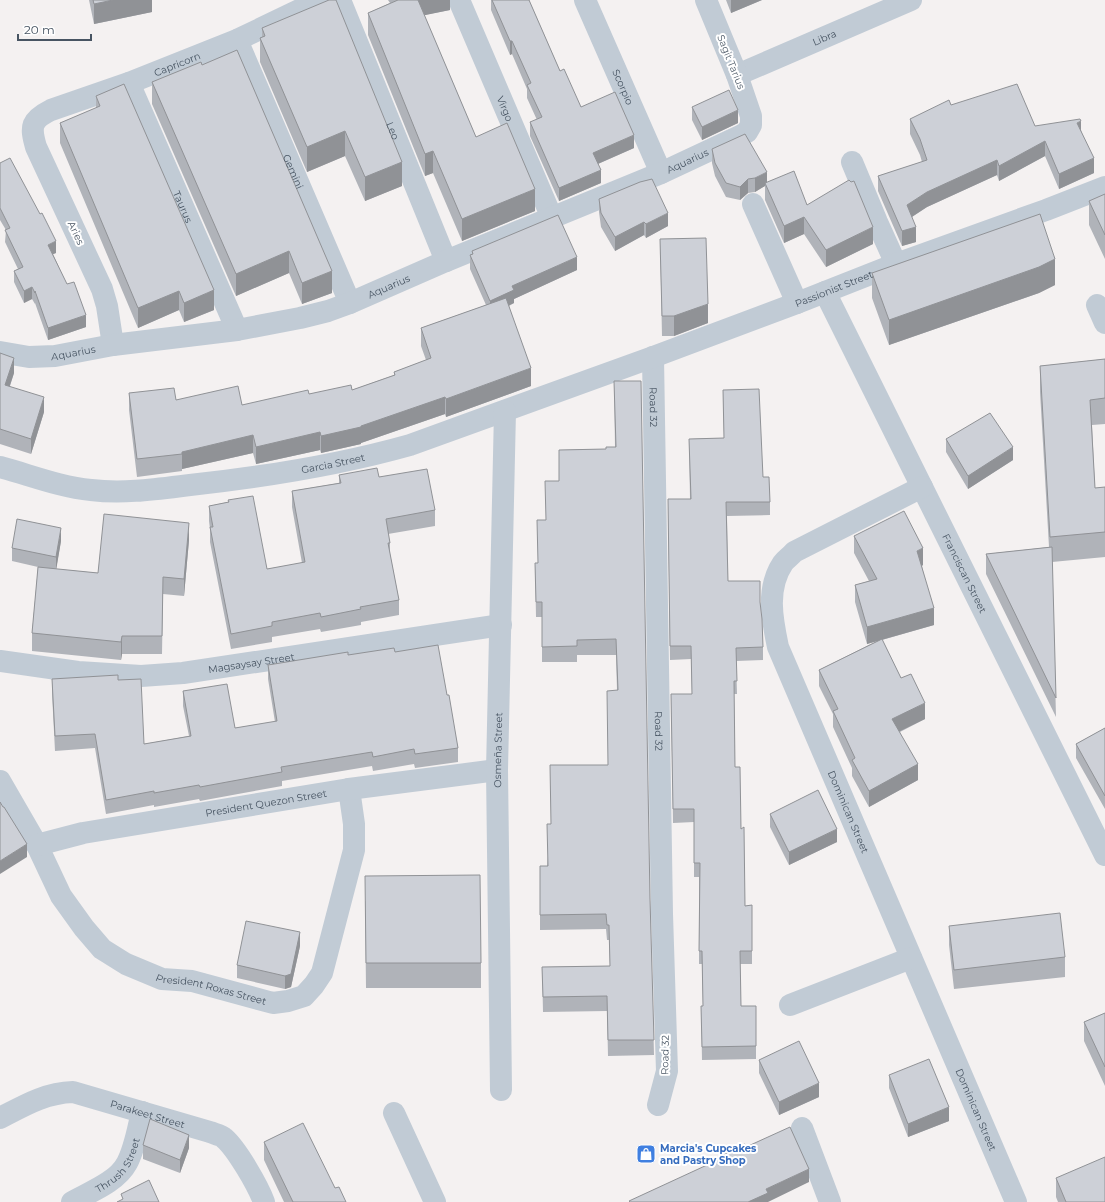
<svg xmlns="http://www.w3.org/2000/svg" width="1105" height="1202" font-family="Montserrat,sans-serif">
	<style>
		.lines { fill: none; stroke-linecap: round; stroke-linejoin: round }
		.minor { stroke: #c1cbd5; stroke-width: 22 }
		.wall { fill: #b0b3b9 }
		.shaded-wall { fill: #909296 }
		.building { fill: #cdd0d7; stroke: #909296 }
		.labels { text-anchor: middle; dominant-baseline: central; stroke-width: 4; stroke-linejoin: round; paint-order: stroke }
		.street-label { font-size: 10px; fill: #475462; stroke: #fff }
		.shop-label { font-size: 10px; font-weight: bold; fill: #366cbe; stroke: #fff; text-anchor: start }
	</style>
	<rect width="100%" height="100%" fill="#f4f1f1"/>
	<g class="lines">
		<g class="minor">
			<path id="s1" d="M 340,0 L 446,261"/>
			<path id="s2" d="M 459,0 L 552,218"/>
			<path id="s3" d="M 585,0 L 661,173"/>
			<path id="s4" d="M 237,40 L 350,303"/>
			<path id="s5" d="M 737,75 L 911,0"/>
			<path id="s6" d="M 129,83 L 237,330"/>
			<path d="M 852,162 L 877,222 L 896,264"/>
			<path d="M 753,204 L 797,303"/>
			<path id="s7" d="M 825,292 L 1105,855"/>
			<path d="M 1097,305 L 1105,323"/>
			<path id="s8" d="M 113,345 L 107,306 L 102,289 L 36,147 C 30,126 31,120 51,110 L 129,83 L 237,40 L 320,0"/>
			<path id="s9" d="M 0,352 L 29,357 L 55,356 L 113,345 L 237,330 L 300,318 L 328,311 L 350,303 L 446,261 L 661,173 L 740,136 L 747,132 L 751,125 L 751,116 L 737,75 L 706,0"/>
			<path id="s10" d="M 653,357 L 662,914 L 667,1071 L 658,1105"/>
			<path id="s11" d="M 0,467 C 30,475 60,487 91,490 C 124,494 157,489 190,485 C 264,477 339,465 410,445 L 653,357 L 797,303 L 896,264 L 1046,210 L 1105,187"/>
			<path id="s12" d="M 922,487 L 794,552 C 791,556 786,559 783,563 C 766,588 772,619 778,647 L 1016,1202"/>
			<path id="s13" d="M 0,661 L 78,672 L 141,676 L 183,673 L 501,625"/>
			<path id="s14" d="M 0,781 L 37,845 L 61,896 L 84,928 L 102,949 L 126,964 L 162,979 L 192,981 L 273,1003 L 288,1001 L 304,996 L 314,985 L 322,973 L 354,850 L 354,824 L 349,789"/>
			<path id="s15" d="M 37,845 L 83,833 L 349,789 L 497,770"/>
			<path d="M 790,1005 L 911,958"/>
			<path id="s16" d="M 501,1090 L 497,770 L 505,411"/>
			<path d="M 394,1113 L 435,1202"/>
			<path id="s17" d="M 0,1118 C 25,1105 45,1093 73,1092 L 210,1132 C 215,1134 221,1135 224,1138 C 237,1149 258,1186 264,1202"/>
			<path d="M 802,1128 L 830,1202"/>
			<path id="s18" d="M 72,1202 C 90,1192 117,1182 127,1163 C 135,1148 138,1128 142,1112"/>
		</g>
	</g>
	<path class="wall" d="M 89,0 L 152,0 L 152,12 L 94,24 Z
		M 388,0 L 450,0 L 450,10 L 424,15 L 476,137 L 535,211 L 462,241 L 433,173 L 425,176 L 368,35 L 368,13 L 390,3 Z
		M 491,0 L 529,0 L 560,71 L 581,107 L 634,148 L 598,164 L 601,183 L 559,201 L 530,136 L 530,122 L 537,120 L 527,98 L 527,89 L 512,54 L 510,55 L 491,10 Z
		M 726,0 L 762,0 L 731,13 Z
		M 262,28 L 402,186 L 365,201 L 345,156 L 307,172 L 260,62 L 260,38 L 262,37 Z
		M 202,65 L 332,293 L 302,304 L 289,273 L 236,296 L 152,104 L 152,82 Z
		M 96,96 L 214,310 L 184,322 L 179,310 L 138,328 L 60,143 L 60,123 L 96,108 Z
		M 951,105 L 1035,126 L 1081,130 L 1094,173 L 1059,189 L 1045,156 L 999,181 L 997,175 L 927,207 L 912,217 L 916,242 L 902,246 L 878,191 L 878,176 L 922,162 L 920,155 L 910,134 L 910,119 Z
		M 692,107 L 738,123 L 702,140 L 692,120 Z
		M 712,149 L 767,182 L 873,244 L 826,267 L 804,234 L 784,243 L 765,200 L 765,186 L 755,192 L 748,193 L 740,200 L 726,197 L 715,176 L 712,163 Z
		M 0,163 L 56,253 L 53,254 L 86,327 L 48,340 L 35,303 L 35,304 L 32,299 L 24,303 L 14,282 L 14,271 L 18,269 L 5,242 L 6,230 L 0,220 Z
		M 1105,194 L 1105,259 L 1089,225 L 1089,201 Z
		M 599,199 L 668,226 L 646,238 L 644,235 L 615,251 L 601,227 L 599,212 Z
		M 660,239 L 708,323 L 674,336 L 662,336 Z
		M 472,251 L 577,270 L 514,299 L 514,303 L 509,306 L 531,386 L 446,417 L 445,414 L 361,443 L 361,444 L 321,453 L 320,450 L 256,464 L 253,453 L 182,469 L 182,471 L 137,477 L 129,410 L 129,393 L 176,400 L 242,405 L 309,394 L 352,390 L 394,375 L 394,372 L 426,360 L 421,346 L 421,328 L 486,305 L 470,269 L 470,255 L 472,254 Z
		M 872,273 L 1055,285 L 1039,293 L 889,345 L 872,298 Z
		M 0,353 L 14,373 L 10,386 L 44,412 L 31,454 L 0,444 Z
		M 1105,359 L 1105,424 L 1092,425 L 1095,488 L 1105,487 L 1105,557 L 1052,562 L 1056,717 L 986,574 L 986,554 L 1049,547 L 1040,392 L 1040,366 Z
		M 614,381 L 650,899 L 654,1055 L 608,1056 L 607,1011 L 543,1012 L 542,967 L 610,966 L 609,940 L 607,940 L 606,929 L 540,930 L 540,866 L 547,866 L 551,824 L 608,765 L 617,690 L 616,655 L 577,655 L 577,662 L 542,662 L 542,617 L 536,617 L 535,563 L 538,563 L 546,520 L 559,481 L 559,450 L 606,449 L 615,447 Z
		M 723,390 L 763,477 L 770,502 L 770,515 L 727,516 L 728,581 L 760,602 L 763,647 L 763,660 L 736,661 L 737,694 L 734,694 L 735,767 L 741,829 L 745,906 L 752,905 L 752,964 L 740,964 L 741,1006 L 756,1006 L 756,1059 L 702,1060 L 701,1006 L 703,1006 L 702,964 L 699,964 L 699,877 L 694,877 L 694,822 L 673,823 L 671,694 L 692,694 L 691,659 L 670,660 L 668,499 L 690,499 L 689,439 L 724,438 Z
		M 946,439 L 1013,460 L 968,489 L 946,452 Z
		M 339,475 L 379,477 L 435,510 L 435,526 L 388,534 L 390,543 L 390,554 L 399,600 L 399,615 L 361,622 L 361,625 L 321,632 L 320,629 L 272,637 L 272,642 L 231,649 L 210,542 L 210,529 L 209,521 L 209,506 L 228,502 L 228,500 L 267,569 L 302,563 L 292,507 L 292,491 L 339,483 Z
		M 854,536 L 923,565 L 922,566 L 934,625 L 882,640 L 901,678 L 925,719 L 900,732 L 918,780 L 869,807 L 852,776 L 852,768 L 833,727 L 833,714 L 819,686 L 819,670 L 877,641 L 867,644 L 855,602 L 855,585 L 869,581 L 854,553 Z
		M 189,540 L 184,596 L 163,594 L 162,654 L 122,654 L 121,660 L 32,651 L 32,633 L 38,567 L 12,561 L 12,548 L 61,541 L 56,569 L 98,573 Z
		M 395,652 L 447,695 L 458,748 L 458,762 L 415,768 L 414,764 L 373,771 L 372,766 L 282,781 L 282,786 L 238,794 L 200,801 L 199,799 L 154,807 L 154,805 L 106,814 L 95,748 L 55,751 L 52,693 L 52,679 L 118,680 L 144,744 L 189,736 L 183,706 L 183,691 L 235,728 L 275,722 L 268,679 L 268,665 L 348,655 Z
		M 1105,728 L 1105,809 L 1076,758 L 1076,744 Z
		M 770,814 L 837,842 L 789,865 L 770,827 Z
		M 365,901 L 481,963 L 481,988 L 366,988 Z
		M 949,926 L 1065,957 L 1065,977 L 954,989 L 949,945 Z
		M 300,946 L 291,987 L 285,989 L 237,978 L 237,965 Z
		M 1105,1013 L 1105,1086 L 1084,1041 L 1084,1022 Z
		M 759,1060 L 819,1097 L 779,1115 L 759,1073 Z
		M 889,1075 L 949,1121 L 908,1137 L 889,1088 Z
		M 264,1142 L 335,1188 L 346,1202 L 284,1202 L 264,1160 Z
		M 143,1145 L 189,1148 L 180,1173 L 143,1159 Z
		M 1056,1178 L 1105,1202 L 1058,1202 L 1056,1197 Z"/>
	<path class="shaded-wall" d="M 113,0 L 152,0 L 152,12 L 94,24 L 94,4 Z
		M 416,0 L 450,0 L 450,10 L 416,17 Z
		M 731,0 L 762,0 L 731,13 Z
		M 510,41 L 512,41 L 512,54 L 510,55 Z
		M 738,110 L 738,123 L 702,140 L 702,127 Z
		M 1081,121 L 1081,137 L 1077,123 Z
		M 345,131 L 345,156 L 307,172 L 307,147 Z
		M 634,135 L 634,148 L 593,166 L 593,153 Z
		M 1045,141 L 1045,156 L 999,181 L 999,166 Z
		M 433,151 L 433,173 L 425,176 L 425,154 Z
		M 1094,158 L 1094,173 L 1059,189 L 1059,174 Z
		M 997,160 L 997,175 L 927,207 L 907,220 L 907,205 L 927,192 Z
		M 402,162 L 402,186 L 365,201 L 365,177 Z
		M 601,170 L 601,183 L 559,201 L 559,188 Z
		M 767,172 L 767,185 L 765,183 L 765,186 L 755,192 L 755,178 Z
		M 748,179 L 748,193 L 740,200 L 740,187 Z
		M 535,189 L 535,211 L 462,241 L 462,219 Z
		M 668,213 L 668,226 L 646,238 L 646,224 Z
		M 804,217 L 804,234 L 784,243 L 784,226 Z
		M 644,222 L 644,235 L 615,251 L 615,237 Z
		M 873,227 L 873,244 L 826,267 L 826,250 Z
		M 916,227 L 916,242 L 902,246 L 902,231 Z
		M 56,241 L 56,253 L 48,256 L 48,245 Z
		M 289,251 L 289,273 L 236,296 L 236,274 Z
		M 577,257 L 577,270 L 514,299 L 514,303 L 490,314 L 490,301 L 512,286 Z
		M 1055,259 L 1055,285 L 1039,293 L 889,345 L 889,320 Z
		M 332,271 L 332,293 L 302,304 L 302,283 Z
		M 32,287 L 32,299 L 24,303 L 24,291 Z
		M 214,290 L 214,310 L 184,322 L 184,303 Z
		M 179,291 L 179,310 L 138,328 L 138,308 Z
		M 708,304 L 708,323 L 674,336 L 674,316 Z
		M 86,315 L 86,327 L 48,340 L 48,328 Z
		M 14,358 L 14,373 L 5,400 L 5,385 Z
		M 531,368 L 531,386 L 446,417 L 446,399 Z
		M 44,397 L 44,412 L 31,454 L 31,439 Z
		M 445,397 L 445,414 L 361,443 L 361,444 L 321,453 L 321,436 L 361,426 Z
		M 320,432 L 320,450 L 256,464 L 256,447 Z
		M 253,435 L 253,453 L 182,469 L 182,452 Z
		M 1013,447 L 1013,460 L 968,489 L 968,476 Z
		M 189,523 L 189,540 L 184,596 L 184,579 Z
		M 61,528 L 61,541 L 56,571 L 56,557 Z
		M 923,548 L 923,565 L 917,568 L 917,551 Z
		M 934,608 L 934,625 L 867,644 L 867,627 Z
		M 122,636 L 122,654 L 121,660 L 121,642 Z
		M 925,703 L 925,719 L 892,735 L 892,719 Z
		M 918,764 L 918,780 L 869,807 L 869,791 Z
		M 837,829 L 837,842 L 789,865 L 789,852 Z
		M 27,844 L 27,857 L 0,874 L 0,861 Z
		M 300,932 L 300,946 L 291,987 L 285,989 L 285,976 Z
		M 819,1083 L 819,1097 L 779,1115 L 779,1102 Z
		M 949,1107 L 949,1121 L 908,1137 L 908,1124 Z
		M 189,1135 L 189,1148 L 180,1173 L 180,1160 Z
		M 809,1169 L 809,1182 L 768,1202 L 748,1202 L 766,1189 Z"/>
	<path class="building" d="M 93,0 L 113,0 L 94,4 Z
		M 329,0 L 336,0 L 402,162 L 365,177 L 345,131 L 307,147 L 260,38 L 265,36 L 262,28 Z
		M 398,0 L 418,0 L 476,137 L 507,123 L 535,189 L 462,219 L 433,151 L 425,154 L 368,13 Z
		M 492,0 L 529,0 L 560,71 L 564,69 L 581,107 L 615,92 L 634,135 L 593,153 L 601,170 L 559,188 L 530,122 L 542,117 L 527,85 L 531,83 L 512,41 L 510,41 Z
		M 237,50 L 332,271 L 302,283 L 289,251 L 236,274 L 152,82 L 201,62 L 202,65 Z
		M 124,84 L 214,290 L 184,303 L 179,291 L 138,308 L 60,123 L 100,106 L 96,96 Z
		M 1017,84 L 1035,126 L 1080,119 L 1081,121 L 1077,123 L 1094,158 L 1059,174 L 1045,141 L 999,166 L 997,160 L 927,192 L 907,205 L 916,227 L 902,231 L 878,176 L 927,160 L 920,139 L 910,119 L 949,100 L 951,105 Z
		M 729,90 L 738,110 L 702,127 L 692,107 Z
		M 745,134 L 767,172 L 755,178 L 748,179 L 740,187 L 726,183 L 715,163 L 712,149 Z
		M 10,158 L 40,214 L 42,213 L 56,241 L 48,245 L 67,284 L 74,282 L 86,315 L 48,328 L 35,291 L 35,293 L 32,287 L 24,291 L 14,271 L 23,267 L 5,230 L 10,228 L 0,208 L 0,163 Z
		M 794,171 L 807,205 L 849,180 L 851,182 L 854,181 L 873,227 L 826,250 L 804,217 L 784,226 L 765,183 Z
		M 652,179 L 668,213 L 646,224 L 644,222 L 615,237 L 601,213 L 599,199 L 640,182 Z
		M 1105,194 L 1105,235 L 1089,201 Z
		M 1040,214 L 1055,259 L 1039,267 L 889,320 L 872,273 Z
		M 558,215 L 577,257 L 512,286 L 514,290 L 490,301 L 470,255 L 473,254 L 472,251 Z
		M 706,238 L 708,304 L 674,316 L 662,316 L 660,239 Z
		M 506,298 L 531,368 L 446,399 L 445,397 L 361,426 L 361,427 L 321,436 L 320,432 L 256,447 L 253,435 L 182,452 L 182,454 L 137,459 L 129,393 L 174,388 L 176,400 L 238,386 L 242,405 L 308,390 L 309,394 L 351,385 L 352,390 L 395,375 L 394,372 L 431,358 L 421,328 Z
		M 0,353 L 14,358 L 5,385 L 44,397 L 31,439 L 0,429 Z
		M 1105,359 L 1105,398 L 1090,400 L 1095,488 L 1105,487 L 1105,532 L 1050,537 L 1040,366 Z
		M 614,381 L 641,381 L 650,899 L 654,1040 L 608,1040 L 607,996 L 543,997 L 542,967 L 610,966 L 609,925 L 607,925 L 606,914 L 540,915 L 540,866 L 548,866 L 547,824 L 551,824 L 550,765 L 608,765 L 607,691 L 618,690 L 616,639 L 577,640 L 577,646 L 542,647 L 542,602 L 536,602 L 535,563 L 538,563 L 537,520 L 546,520 L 545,481 L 559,481 L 559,450 L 606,449 L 606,447 L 616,447 Z
		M 759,389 L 763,477 L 769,477 L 770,502 L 726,502 L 728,581 L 760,581 L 760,602 L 762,619 L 763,647 L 736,648 L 737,681 L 734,681 L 735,767 L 740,767 L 741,829 L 744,827 L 745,906 L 752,905 L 752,951 L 740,951 L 741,1006 L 756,1006 L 756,1046 L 702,1047 L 701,1006 L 703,1006 L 702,951 L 699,951 L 700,863 L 694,863 L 694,809 L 673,809 L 671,694 L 692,694 L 691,646 L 670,646 L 668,499 L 691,499 L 689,439 L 724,438 L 723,390 Z
		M 990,413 L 1013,447 L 968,476 L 946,439 Z
		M 377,468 L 379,477 L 427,469 L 435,510 L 386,519 L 390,543 L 388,543 L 399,600 L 360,607 L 361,609 L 321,617 L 320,613 L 272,622 L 272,626 L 231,634 L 210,527 L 213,527 L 209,506 L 229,502 L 228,500 L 253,496 L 267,569 L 305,562 L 292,491 L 341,483 L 339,475 Z
		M 904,511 L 923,548 L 917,551 L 934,608 L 867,627 L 855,585 L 877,579 L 854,536 Z
		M 104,514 L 189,523 L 184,579 L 163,577 L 162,636 L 122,636 L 121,642 L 32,633 L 38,567 L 98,573 Z
		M 17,519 L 61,528 L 56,557 L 12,548 Z
		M 1052,547 L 1056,698 L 986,554 Z
		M 882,639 L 901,678 L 911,674 L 925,703 L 892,719 L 918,764 L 869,791 L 852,760 L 855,758 L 833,711 L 838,709 L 819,670 Z
		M 438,645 L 447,695 L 449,695 L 458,748 L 415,754 L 414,749 L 373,757 L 372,752 L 281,767 L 282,772 L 238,780 L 200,787 L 199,785 L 154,793 L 154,791 L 106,800 L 95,734 L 55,736 L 52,679 L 118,675 L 118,680 L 141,679 L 144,744 L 191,736 L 183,691 L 227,684 L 235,728 L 277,721 L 268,665 L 348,652 L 348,655 L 394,648 L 395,652 Z
		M 1105,728 L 1105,796 L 1076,744 Z
		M 818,790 L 837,829 L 789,852 L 770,814 Z
		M 0,802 L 3,807 L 4,807 L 27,844 L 0,861 Z
		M 480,875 L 481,963 L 366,963 L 365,876 Z
		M 1060,913 L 1065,957 L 954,970 L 949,926 Z
		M 246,921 L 300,932 L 291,974 L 285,976 L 237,965 Z
		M 1105,1013 L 1105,1067 L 1084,1022 Z
		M 799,1041 L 819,1083 L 779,1102 L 759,1060 Z
		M 929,1059 L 949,1107 L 908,1124 L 889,1075 Z
		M 150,1119 L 189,1135 L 180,1160 L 143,1145 Z
		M 303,1123 L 335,1188 L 339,1187 L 346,1202 L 293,1202 L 264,1142 Z
		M 790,1127 L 809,1169 L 766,1189 L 768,1193 L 748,1202 L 630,1202 L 629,1201 L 707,1165 L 706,1163 L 745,1144 L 746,1147 Z
		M 1105,1157 L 1105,1202 L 1066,1202 L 1056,1178 Z
		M 149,1180 L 159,1202 L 117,1202 L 123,1199 L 121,1194 Z"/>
	<defs>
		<symbol id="shop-square" viewBox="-11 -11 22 22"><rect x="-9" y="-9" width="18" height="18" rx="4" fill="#3f7fe0" stroke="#fff"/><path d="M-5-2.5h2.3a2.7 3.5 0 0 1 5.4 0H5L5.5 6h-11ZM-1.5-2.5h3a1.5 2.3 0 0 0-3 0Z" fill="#fff"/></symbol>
	</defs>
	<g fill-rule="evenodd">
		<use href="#shop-square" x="635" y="1143" width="22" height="22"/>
	</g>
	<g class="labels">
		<g class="street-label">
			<text stroke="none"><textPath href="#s5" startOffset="95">Libra</textPath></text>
			<text transform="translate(731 62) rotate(68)">Sagit Tarius</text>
			<text stroke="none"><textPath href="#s8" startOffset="394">Capricorn</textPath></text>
			<text stroke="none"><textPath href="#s3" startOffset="95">Scorpio</textPath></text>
			<text stroke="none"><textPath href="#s2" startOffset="118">Virgo</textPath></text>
			<text stroke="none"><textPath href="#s1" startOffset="141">Leo</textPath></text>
			<text stroke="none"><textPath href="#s9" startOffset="722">Aquarius</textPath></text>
			<text stroke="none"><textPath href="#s4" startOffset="143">Gemini</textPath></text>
			<text stroke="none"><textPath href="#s6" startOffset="135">Taurus</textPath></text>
			<text transform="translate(76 233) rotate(65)">Aries</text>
			<text stroke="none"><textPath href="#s9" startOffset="398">Aquarius</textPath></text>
			<text stroke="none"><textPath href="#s11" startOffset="869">Passionist Street</textPath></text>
			<text stroke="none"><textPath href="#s9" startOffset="74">Aquarius</textPath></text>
			<text stroke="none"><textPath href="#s10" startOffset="50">Road 32</textPath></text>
			<text stroke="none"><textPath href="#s11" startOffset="338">Garcia Street</textPath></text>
			<text stroke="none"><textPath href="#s7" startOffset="314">Franciscan Street</textPath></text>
			<text stroke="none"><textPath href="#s13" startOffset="253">Magsaysay Street</textPath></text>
			<text stroke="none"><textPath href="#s10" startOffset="374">Road 32</textPath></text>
			<text stroke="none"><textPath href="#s16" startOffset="340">Osmeña Street</textPath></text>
			<text stroke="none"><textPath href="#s15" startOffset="233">President Quezon Street</textPath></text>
			<text stroke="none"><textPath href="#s12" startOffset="425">Dominican Street</textPath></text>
			<text stroke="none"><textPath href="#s14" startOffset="315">President Roxas Street</textPath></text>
			<text transform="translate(665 1055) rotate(-89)">Road 32</text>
			<text stroke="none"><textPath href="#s12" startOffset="749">Dominican Street</textPath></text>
			<text stroke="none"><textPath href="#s17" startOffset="156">Parakeet Street</textPath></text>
			<text stroke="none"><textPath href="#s18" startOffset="61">Thrush Street</textPath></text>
		</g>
		<g class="shop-label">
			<text x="660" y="1148">Marcia's Cupcakes<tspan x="660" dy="12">and Pastry Shop</tspan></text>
		</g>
	</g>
	<path d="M18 34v6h73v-6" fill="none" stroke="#475462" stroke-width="2"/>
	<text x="24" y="34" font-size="12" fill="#475462" stroke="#ffffff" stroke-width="3" paint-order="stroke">20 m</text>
</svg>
